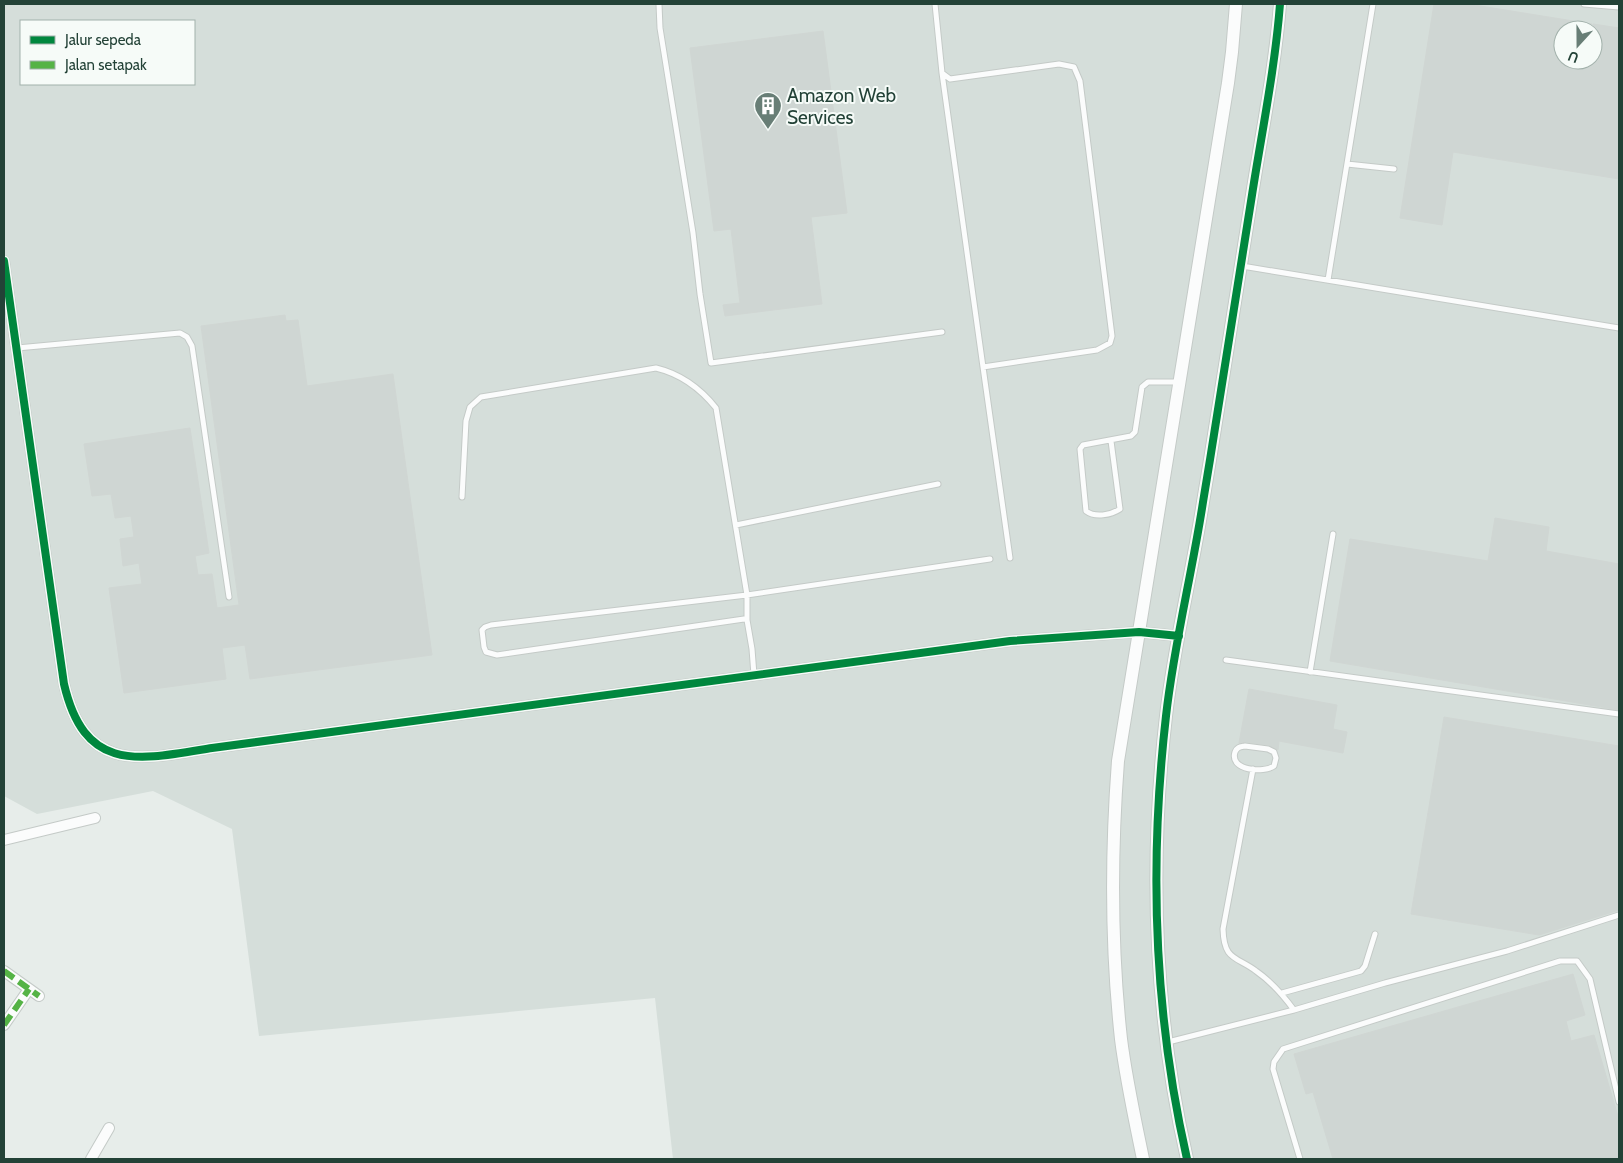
<svg xmlns="http://www.w3.org/2000/svg" width="1623" height="1163" font-family="Cabin,sans-serif">
	<style>
		.built { fill: #d5deda; fill-rule: evenodd }
		.building { fill: #cfd6d3; stroke: #d0d6d3 }
		.lines { fill: none; stroke-linecap: round; stroke-linejoin: round }
		.service-casing { stroke: #c4cac7; stroke-width: 7 }
		.minor-casing { stroke: #c4cac7; stroke-width: 12 }
		.tertiary-casing { stroke: #c4cac7; stroke-width: 14 }
		.service { stroke: #fbfcfc; stroke-width: 5 }
		.minor { stroke: #fbfcfc; stroke-width: 10 }
		.tertiary { stroke: #fbfcfc; stroke-width: 12 }
		.quiet { stroke: #55b346; stroke-width: 6; stroke-dasharray: 12 6; stroke-linecap: butt }
		.cycleway-casing { stroke: #f6fbf8; stroke-width: 11 }
		.cycleway { stroke: #00873e; stroke-width: 8 }
		.labels { text-anchor: middle; dominant-baseline: central; stroke-width: 4; stroke-linejoin: round; paint-order: stroke }
		.poi-label { font-size: 19px; fill: #234237; stroke: #f6fbf8; text-anchor: start }
	</style>
	<rect width="100%" height="100%" fill="#e7edea"/>
	<path class="built" d="M 4,4 L 1619,4 L 1619,1159 L 673,1159 L 655,998 L 259,1036 L 232,829 L 153,791 L 37,814 L 4,796 ZM 21,21 L 194,21 L 194,84 L 21,84 ZM 1563,30 L 1593,30 L 1593,60 L 1563,60 Z"/>
	<path class="building" d="M 1434,4 L 1468,4 L 1592,24 L 1591,30 L 1563,30 L 1563,60 L 1593,60 L 1593,24 L 1619,28 L 1619,179 L 1453,152 L 1442,225 L 1400,218 Z
		M 823,31 L 847,213 L 811,217 L 822,304 L 725,316 L 723,305 L 740,303 L 731,229 L 714,231 L 690,48 Z
		M 285,315 L 286,321 L 298,320 L 307,386 L 393,374 L 432,655 L 250,679 L 245,645 L 222,648 L 226,679 L 124,693 L 109,588 L 142,584 L 139,563 L 123,566 L 120,539 L 134,537 L 131,516 L 115,518 L 111,494 L 92,496 L 84,444 L 190,428 L 209,553 L 195,556 L 198,575 L 212,574 L 217,608 L 239,605 L 201,326 Z
		M 1495,518 L 1549,527 L 1546,551 L 1619,564 L 1619,710 L 1330,661 L 1350,539 L 1488,561 Z
		M 1249,689 L 1337,705 L 1333,729 L 1347,732 L 1343,753 L 1279,741 L 1278,750 L 1269,745 L 1246,742 L 1239,743 Z
		M 1444,717 L 1619,746 L 1619,910 L 1539,935 L 1411,914 Z
		M 1573,974 L 1585,1015 L 1566,1021 L 1571,1041 L 1594,1035 L 1619,1120 L 1619,1159 L 1333,1159 L 1313,1092 L 1306,1094 L 1294,1054 Z"/>
	<g class="lines">
		<defs>
			<path id="service" d="M 659,4 L 660,28 L 693,233 L 700,294 L 711,363 L 942,332
				M 935,4 L 942,73 L 950,79 L 1059,64 L 1074,67 L 1080,81 L 1112,336 L 1110,343 L 1097,350 L 983,367 L 1010,558
				M 1584,4 L 1619,7
				M 942,73 L 983,367
				M 1347,164 L 1394,169
				M 1242,266 L 1619,328
				M 1328,280 L 1373,4
				M 17,348 L 180,333 L 187,337 L 192,346 L 229,597
				M 1111,441 L 1120,509 C 1111,515 1095,518 1086,511 L 1080,449 L 1083,445 L 1131,436 L 1135,432 L 1142,387 L 1148,382 L 1179,382
				M 462,497 L 466,421 L 470,407 L 481,397 L 656,368 C 681,374 700,388 716,408 L 747,595 L 747,620
				M 736,525 L 938,484
				M 1226,660 L 1619,714
				M 1310,672 L 1333,534
				M 754,675 L 752,649 L 747,620 L 744,619 L 497,655 L 486,652 L 484,647 L 482,630 L 485,627 L 491,625 L 747,595 L 990,559
				M 1245,746 L 1268,749 L 1274,752 L 1276,758 L 1274,766 C 1264,773 1229,771 1235,752 C 1237,747 1240,747 1245,746 Z
				M 1253,769 L 1223,929 C 1224,961 1236,956 1256,971 C 1272,982 1283,995 1294,1010
				M 1282,993 L 1361,971 L 1365,966 L 1375,934
				M 1168,1042 L 1294,1010 L 1385,983 L 1507,951 L 1619,915
				M 1300,1159 L 1273,1069 L 1274,1062 L 1283,1049 L 1560,961 L 1577,961 L 1590,979 L 1619,1102"/>
			<path id="minor" d="M 4,261 L 64,684 C 85,774 139,760 212,748 L 1010,641 L 1139,632 L 1179,636
				M 4,840 L 95,818
				M 4,971 L 39,996
				M 4,1025 L 29,989
				M 91,1159 L 109,1128"/>
			<path id="tertiary" d="M 1143,1159 C 1135,1120 1126,1079 1121,1039 C 1111,947 1111,853 1118,761 L 1228,83 L 1232,52 L 1236,4
				M 1187,1159 C 1154,1014 1149,864 1166,716 C 1174,644 1192,574 1203,502 C 1220,400 1236,298 1252,195 C 1262,131 1275,68 1280,4"/>
		</defs>
		<use href="#service" class="service-casing"/>
		<use href="#minor" class="minor-casing"/>
		<use href="#tertiary" class="tertiary-casing"/>
		<use href="#service" class="service"/>
		<use href="#minor" class="minor"/>
		<use href="#tertiary" class="tertiary"/>
		<path class="quiet" d="M 4,971 L 39,996
			M 4,1025 L 29,989"/>
		<defs>
			<path id="cycleway" d="M 4,261 L 64,684 C 85,774 139,760 212,748 L 1010,641 L 1139,632 L 1179,636
				M 1187,1159 C 1154,1014 1149,864 1166,716 C 1174,644 1192,574 1203,502 C 1220,400 1236,298 1252,195 C 1262,131 1275,68 1280,4"/>
		</defs>
		<use href="#cycleway" class="cycleway-casing"/>
		<use href="#cycleway" class="cycleway"/>
	</g>
	<defs>
		<symbol id="building-pin" viewBox="-11 -11 22 30"><path d="M0 17L-7.5 6A9.5 9.5 0 1 1 7.5 6Z" fill="#687e76" stroke="#f6fbf8"/><path d="M-4-6H4V6H1V3H-1V6H-4ZM-2.5-4.3h1.7v1.8h-1.7ZM.8-4.3h1.7v1.8H.8ZM-2.5-1h1.7V.8h-1.7ZM.8-1h1.7V.8H.8Z" fill="#fff"/></symbol>
	</defs>
	<g fill-rule="evenodd">
		<use href="#building-pin" x="752" y="90" width="32" height="43"/>
	</g>
	<g class="labels">
		<g class="poi-label">
			<text x="787" y="95">Amazon Web<tspan x="787" dy="22">Services</tspan></text>
		</g>
	</g>
	<rect width="1623" height="1163" fill="none" stroke="#234237" stroke-width="10"/>
	<rect x="20" y="20" width="175" height="65" fill="#f6fbf8" stroke="#a2b1ab"/>
	<rect x="30" y="36" width="25" height="8" fill="#00873e" stroke="#a2b1ab"/>
	<text x="65" y="45" font-size="15" fill="#234237">Jalur sepeda</text>
	<rect x="30" y="61" width="25" height="8" fill="#55b346" stroke="#a2b1ab"/>
	<text x="65" y="70" font-size="15" fill="#234237">Jalan setapak</text>
	<g transform="translate(1578 45) rotate(201)"><circle r="24" fill="#f6fbf8" stroke="#a2b1ab"/>
	<path d="M0-4L9 19L0 12L-9 19Z" fill="#687e76"/>
	<text y="-8" font-size="14" font-weight="bold" text-anchor="middle" fill="#234237">U</text>
	</g>
</svg>
